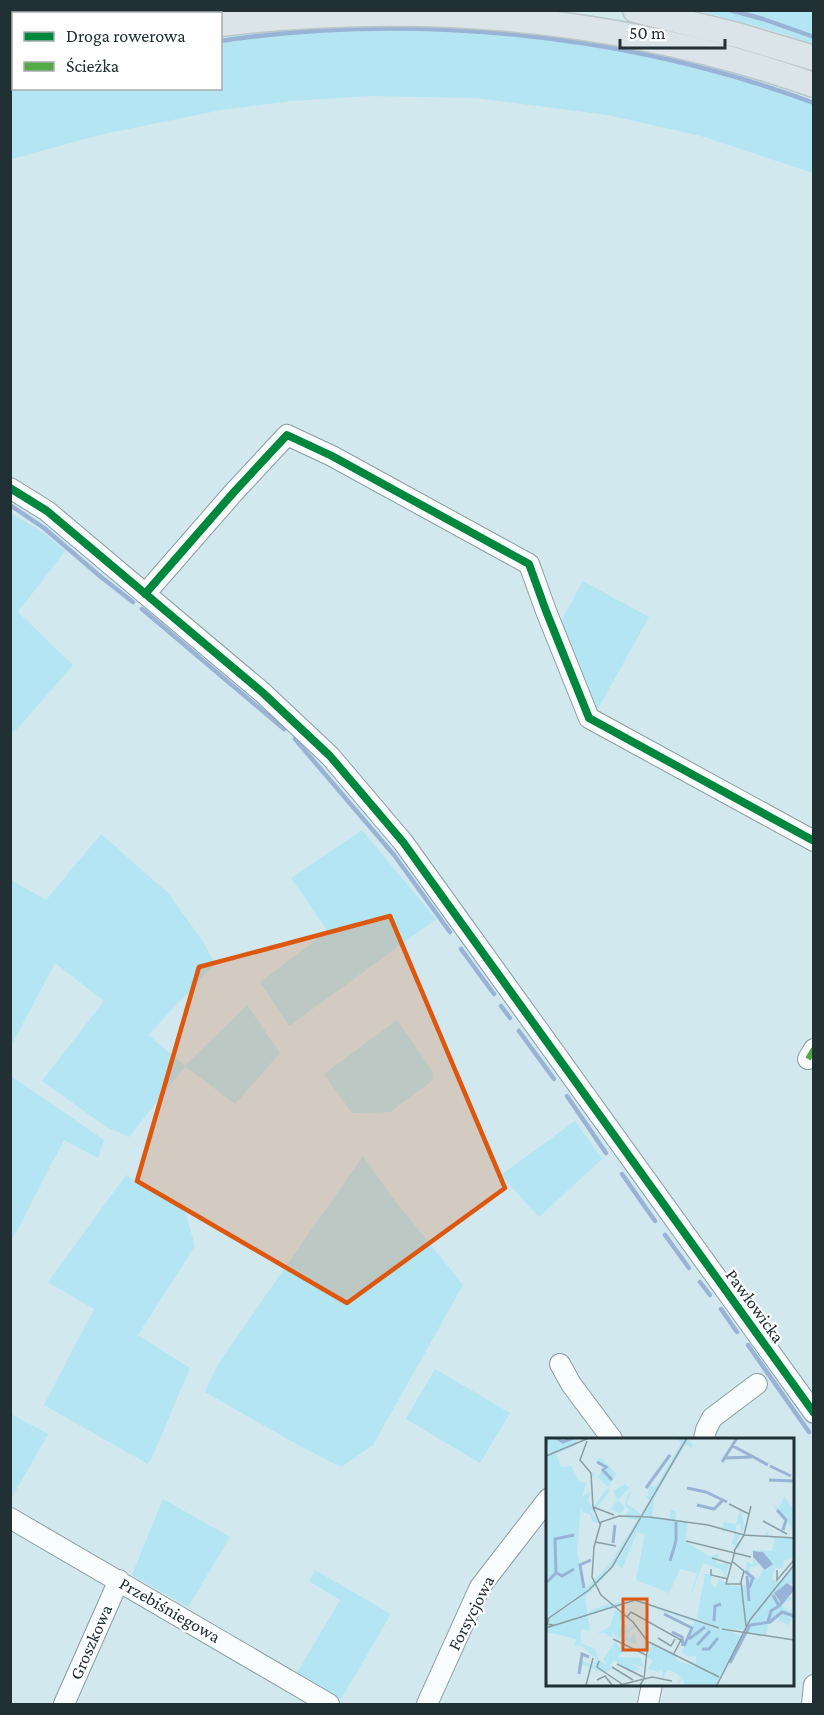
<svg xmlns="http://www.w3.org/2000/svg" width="824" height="1715" font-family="'Crimson Pro',serif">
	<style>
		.green { fill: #b4e5f2 }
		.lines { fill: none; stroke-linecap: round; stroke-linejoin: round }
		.stream { stroke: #99b3d6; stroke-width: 4.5 }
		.minor-casing { stroke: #8b9da2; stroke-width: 22 }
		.major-casing { stroke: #bac6c8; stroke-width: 27 }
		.minor { stroke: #f8fcfc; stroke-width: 20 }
		.major { stroke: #dbe4e9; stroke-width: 24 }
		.quiet { stroke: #52ab45; stroke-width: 6; stroke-dasharray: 12 6; stroke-linecap: butt }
		.cycleway-casing { stroke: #fff; stroke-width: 11 }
		.cycleway { stroke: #00873e; stroke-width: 8 }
		.marked { fill: #de570e; fill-opacity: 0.2; stroke: #de570e; stroke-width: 4.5; stroke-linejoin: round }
		.labels { text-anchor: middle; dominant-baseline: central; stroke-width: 4.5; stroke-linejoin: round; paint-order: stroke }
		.street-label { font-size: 18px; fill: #203035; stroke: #fff }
		.inset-river { fill: none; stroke: #99b3d6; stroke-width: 3 }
		.inset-road { fill: none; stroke: #8a9ea4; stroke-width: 1.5 }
		.view { fill: #de570e; fill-opacity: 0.15; stroke: #de570e; stroke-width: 3 }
		.inset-edge { fill: none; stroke: #203035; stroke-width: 3 }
	</style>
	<rect width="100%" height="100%" fill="#d1e8ee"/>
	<path class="green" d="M 11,10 L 94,10 L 94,11 L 81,14 L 14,14 L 13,32 L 11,33 Z
		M 699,11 L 813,11 L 813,44 L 778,32 Z
		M 434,25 C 463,26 492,27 521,30 C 621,41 719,65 813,100 L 813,173 L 701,136 L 608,115 L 475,98 L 369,96 L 292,101 L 221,110 L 104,134 L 11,159 L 11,86 L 13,85 L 14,88 L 220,88 L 221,36 L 293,27 Z
		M 11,513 L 45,534 L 65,551 L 18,612 L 73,665 L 18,728 L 11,733 Z
		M 583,581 L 649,617 L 595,714 L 560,623 Z
		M 362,830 L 436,919 L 289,1026 L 260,982 L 328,931 L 291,878 Z
		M 101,834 L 168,893 L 202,940 L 215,964 L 148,1035 L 185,1066 L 247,1005 L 280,1053 L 235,1104 L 185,1066 L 129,1137 L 108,1128 L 42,1081 L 104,1001 L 55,963 L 11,1046 L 11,880 L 46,900 Z
		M 397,1020 L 432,1070 L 433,1080 L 390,1112 L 352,1113 L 324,1074 Z
		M 11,1076 L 104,1140 L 98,1158 L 64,1140 L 11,1242 Z
		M 575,1121 L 602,1159 L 539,1217 L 501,1175 Z
		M 363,1156 L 392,1197 L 463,1285 L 373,1445 L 341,1467 L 300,1446 L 205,1392 L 218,1364 Z
		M 126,1175 L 185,1211 L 195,1246 L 138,1335 L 190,1368 L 153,1455 L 148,1464 L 44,1405 L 94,1309 L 48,1282 Z
		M 435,1369 L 510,1413 L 480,1463 L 406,1419 Z
		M 11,1414 L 48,1434 L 11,1499 Z
		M 163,1499 L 230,1537 L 188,1607 L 132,1575 Z
		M 315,1570 L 391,1614 L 341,1699 L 297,1673 L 340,1600 L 309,1581 Z"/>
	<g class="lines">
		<path class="stream" d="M 730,10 L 763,19 L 814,37
			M 42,14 L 53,10
			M 10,23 L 14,22
			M 220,41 C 415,12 629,34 814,103
			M 10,89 L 14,88
			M 10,505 L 44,528 L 101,577 L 133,602
			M 142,609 L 284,729
			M 295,739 L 394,855 L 450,932
			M 461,949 L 494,994
			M 501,1006 L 510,1018
			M 519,1031 L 554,1079
			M 567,1096 L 606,1153
			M 622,1174 L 655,1221
			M 665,1235 L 689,1268
			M 700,1282 L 710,1295
			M 721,1309 L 737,1332
			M 748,1345 L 809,1432"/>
		<defs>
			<path id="minor" d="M 10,488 L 47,511 L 262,692 L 330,756 L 403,842 L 814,1413
				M 145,594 L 234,492 L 287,435 L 332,456 L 529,564 L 546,611 L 589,718 L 814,841
				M 808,1059 L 814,1049
				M 560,1364 L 571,1384 L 612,1439
				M 704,1439 L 706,1430 L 712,1418 L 757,1384
				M 10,1518 L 329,1704
				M 64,1704 L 119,1580
				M 427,1704 L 480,1587 L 548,1499
				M 648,1704 L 652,1684
				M 812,1704 L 814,1685"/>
			<path id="major" d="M 635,10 L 737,35 L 814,58
				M 136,14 L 150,10
				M 220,24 C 422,0 621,17 814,85
				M 10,46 L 14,45
				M 10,72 L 14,71"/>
		</defs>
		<use href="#minor" class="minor-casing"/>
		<use href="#major" class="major-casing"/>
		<use href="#minor" class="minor"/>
		<use href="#major" class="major"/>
		<path class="quiet" d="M 808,1059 L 814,1049"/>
		<defs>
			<path id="cycleway" d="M 10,488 L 47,511 L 262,692 L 330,756 L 403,842 L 814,1413
				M 145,594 L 234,492 L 287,435 L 332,456 L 529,564 L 546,611 L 589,718 L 814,841"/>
		</defs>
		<use href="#cycleway" class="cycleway-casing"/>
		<use href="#cycleway" class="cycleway"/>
	</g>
	<path class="marked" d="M 390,916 L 505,1188 L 347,1303 L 137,1181 L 199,967 Z"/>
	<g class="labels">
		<g class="street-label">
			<text transform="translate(755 1306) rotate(54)">Pawłowicka</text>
			<text transform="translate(170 1610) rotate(30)">Przebiśniegowa</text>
			<text transform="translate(471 1613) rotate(-63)">Forsycjowa</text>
			<text transform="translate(91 1642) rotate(-66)">Groszkowa</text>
		</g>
	</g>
	<g transform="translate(546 1438)">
		<rect width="248" height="248" fill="#d1e8ee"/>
		<path d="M 0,0 L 21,0 L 21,3 L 33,0 L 29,8 L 10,16 L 15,29 L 25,28 L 33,43 L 40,45 L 36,59 L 44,53 L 42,63 L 47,70 L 61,50 L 64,53 L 50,71 L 52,74 L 44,73 L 53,85 L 47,84 L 44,76 L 36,74 L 35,69 L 31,112 L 39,151 L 64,126 L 91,82 L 76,79 L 84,72 L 79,68 L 81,57 L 86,52 L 81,66 L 95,76 L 103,62 L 99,57 L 102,58 L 103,49 L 111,47 L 135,5 L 130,0 L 140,0 L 74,116 L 49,147 L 74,119 L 141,0 L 147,7 L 146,10 L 140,6 L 128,25 L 108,61 L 106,78 L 123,81 L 125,72 L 129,72 L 130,83 L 142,84 L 139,103 L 164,119 L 173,115 L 170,126 L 183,126 L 179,141 L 176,132 L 157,125 L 144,159 L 151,135 L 134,131 L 123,155 L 90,142 L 99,96 L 91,94 L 76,131 L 71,125 L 39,159 L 44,193 L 35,191 L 35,205 L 49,211 L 53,222 L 62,228 L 57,221 L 70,203 L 73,209 L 81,196 L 83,202 L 88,195 L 91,205 L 79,203 L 77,214 L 71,219 L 95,220 L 97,229 L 83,225 L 95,231 L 86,234 L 68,222 L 64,229 L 79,242 L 79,243 L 66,231 L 58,235 L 35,226 L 36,223 L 52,229 L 37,218 L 45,224 L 53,223 L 34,207 L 28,208 L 30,201 L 0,194 L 0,182 L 37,158 L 0,181 L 0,18 L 4,17 ZM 54,19 L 70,36 L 62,49 L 49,37 L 46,40 L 46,33 L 51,39 L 60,29 L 51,23 ZM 79,46 L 83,50 L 72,62 L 79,69 L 75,76 L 64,71 L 72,62 L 67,53 ZM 238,59 L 247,70 L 247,91 L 241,84 L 235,100 L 247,99 L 247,119 L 238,123 L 237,131 L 229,129 L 226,141 L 233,145 L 247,127 L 247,146 L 241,145 L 228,155 L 235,165 L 247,149 L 242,159 L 247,160 L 236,167 L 243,173 L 247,169 L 247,179 L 242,187 L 233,183 L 232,178 L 223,185 L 220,197 L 247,201 L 207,197 L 199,192 L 176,190 L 196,198 L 170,247 L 139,247 L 136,240 L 132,247 L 135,239 L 130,235 L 122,232 L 117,240 L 115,230 L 112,234 L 102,231 L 107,222 L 100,219 L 101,209 L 106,209 L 103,204 L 132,219 L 129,222 L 151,229 L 140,222 L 150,225 L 150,218 L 142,219 L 136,214 L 146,190 L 118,177 L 146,190 L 148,184 L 91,164 L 42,177 L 43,173 L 63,166 L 92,162 L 173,191 L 151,180 L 159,136 L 167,135 L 164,144 L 170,150 L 173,141 L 185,148 L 202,147 L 200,123 L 207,127 L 207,120 L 212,128 L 204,129 L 203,135 L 212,141 L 217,132 L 214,128 L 220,133 L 227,126 L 215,113 L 207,113 L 205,118 L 205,114 L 207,112 L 226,113 L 229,101 L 220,98 L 220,92 L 224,98 L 235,99 L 239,81 L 234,77 L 226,65 L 232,71 ZM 194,71 L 199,89 L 195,94 L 194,86 L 190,87 L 190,97 L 195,95 L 190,105 L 195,102 L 193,111 L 186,106 L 189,93 L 181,91 L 177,96 L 176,90 L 174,94 L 178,84 L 190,86 ZM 69,172 L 79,178 L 73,187 L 80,186 L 82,193 L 88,186 L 90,188 L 72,203 L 67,194 L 65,200 L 60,195 L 52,195 L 64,189 Z" fill="#b4e5f2"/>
		<path d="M 207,113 L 217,114 L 227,126 L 219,132 L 207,119 ZM 241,145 L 247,149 L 235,165 L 228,155 Z" fill="#99b3d6"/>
		<path class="inset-river" d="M 10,0 L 17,4 L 27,0M 187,8 L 222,27M 179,20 L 206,19M 51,24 L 60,29 L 57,32 L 66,42M 176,24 L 191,0M 224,28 L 245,38M 223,42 L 248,43M 100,50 L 124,17M 141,50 L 160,54M 160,54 L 181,64M 151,67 L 168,71 L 176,63M 231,72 L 240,82 L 237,92M 130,103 L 130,84M 67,105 L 69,87M 124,123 L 130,103M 199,133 L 207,140 L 203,150M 11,135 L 16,138 L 28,131M 201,138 L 203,163M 1,144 L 10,135 L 9,101 L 28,97M 38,150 L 34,127 L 45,122M 233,168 L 248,150M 118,176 L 146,190 L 138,208M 168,183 L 169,168 L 175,166M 222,184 L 225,173 L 233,168 L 227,157M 126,194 L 136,199 L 137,208M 143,201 L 159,189M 151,207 L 164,193M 156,211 L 163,211 L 172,200M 184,225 L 204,187 L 224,184 L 236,174 L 248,178M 33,236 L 36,216 L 43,219"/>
		<path class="inset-road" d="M 41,3 L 34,22 L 45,35 L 47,69 L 54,86M 0,18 L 43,0M 183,66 L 203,76M 47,69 L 68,77M 217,83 L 241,96M 140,103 L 205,119M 49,104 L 70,108M 188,113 L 198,97 L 205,68M 189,113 L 180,146 L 195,146M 166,120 L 186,126M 187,124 L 198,133 L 195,144 L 200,188M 165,131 L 165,137 L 182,141M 231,132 L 231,142 L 248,122M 81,179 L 85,174 L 135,202 L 127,217M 0,182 L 43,152 L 66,129 L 141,0M 3,189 L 89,162 L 173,190M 0,190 L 7,187 L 1,186 L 3,180M 176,191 L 248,202M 112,200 L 125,208 L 129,201M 67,201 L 100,217M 103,204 L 173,239M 53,223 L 51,229 L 76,246M 71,226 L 97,239M 66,229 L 87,242M 51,242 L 59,238 L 66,247M 40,247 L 47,220M 74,247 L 106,239 L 126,243M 94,247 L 98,241 L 102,204 L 87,184 L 55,157 L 46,139 L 48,109 L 55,84 L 73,78 L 103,79 L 162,87 L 198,97 L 248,100M 171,247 L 204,182 L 248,127"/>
		<path class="view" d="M 77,161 L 101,161 L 101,212 L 77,212 Z"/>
		<rect width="248" height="248" class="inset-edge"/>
	</g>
	<rect width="824" height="1715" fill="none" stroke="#203035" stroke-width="24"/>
	<rect x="12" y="12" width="210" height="78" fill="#ffffff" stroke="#a6acae" stroke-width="1.5"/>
	<rect x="24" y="32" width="30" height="9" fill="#00873e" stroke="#a6acae" stroke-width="1.5"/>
	<text x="66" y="42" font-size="18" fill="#203035">Droga rowerowa</text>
	<rect x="24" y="62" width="30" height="9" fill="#52ab45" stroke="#a6acae" stroke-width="1.5"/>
	<text x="66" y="72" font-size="18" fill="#203035">Ścieżka</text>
	<path d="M620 39v9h105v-9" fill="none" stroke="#203035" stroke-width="3"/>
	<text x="629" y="39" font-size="18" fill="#203035" stroke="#ffffff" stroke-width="4.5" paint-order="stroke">50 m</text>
</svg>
